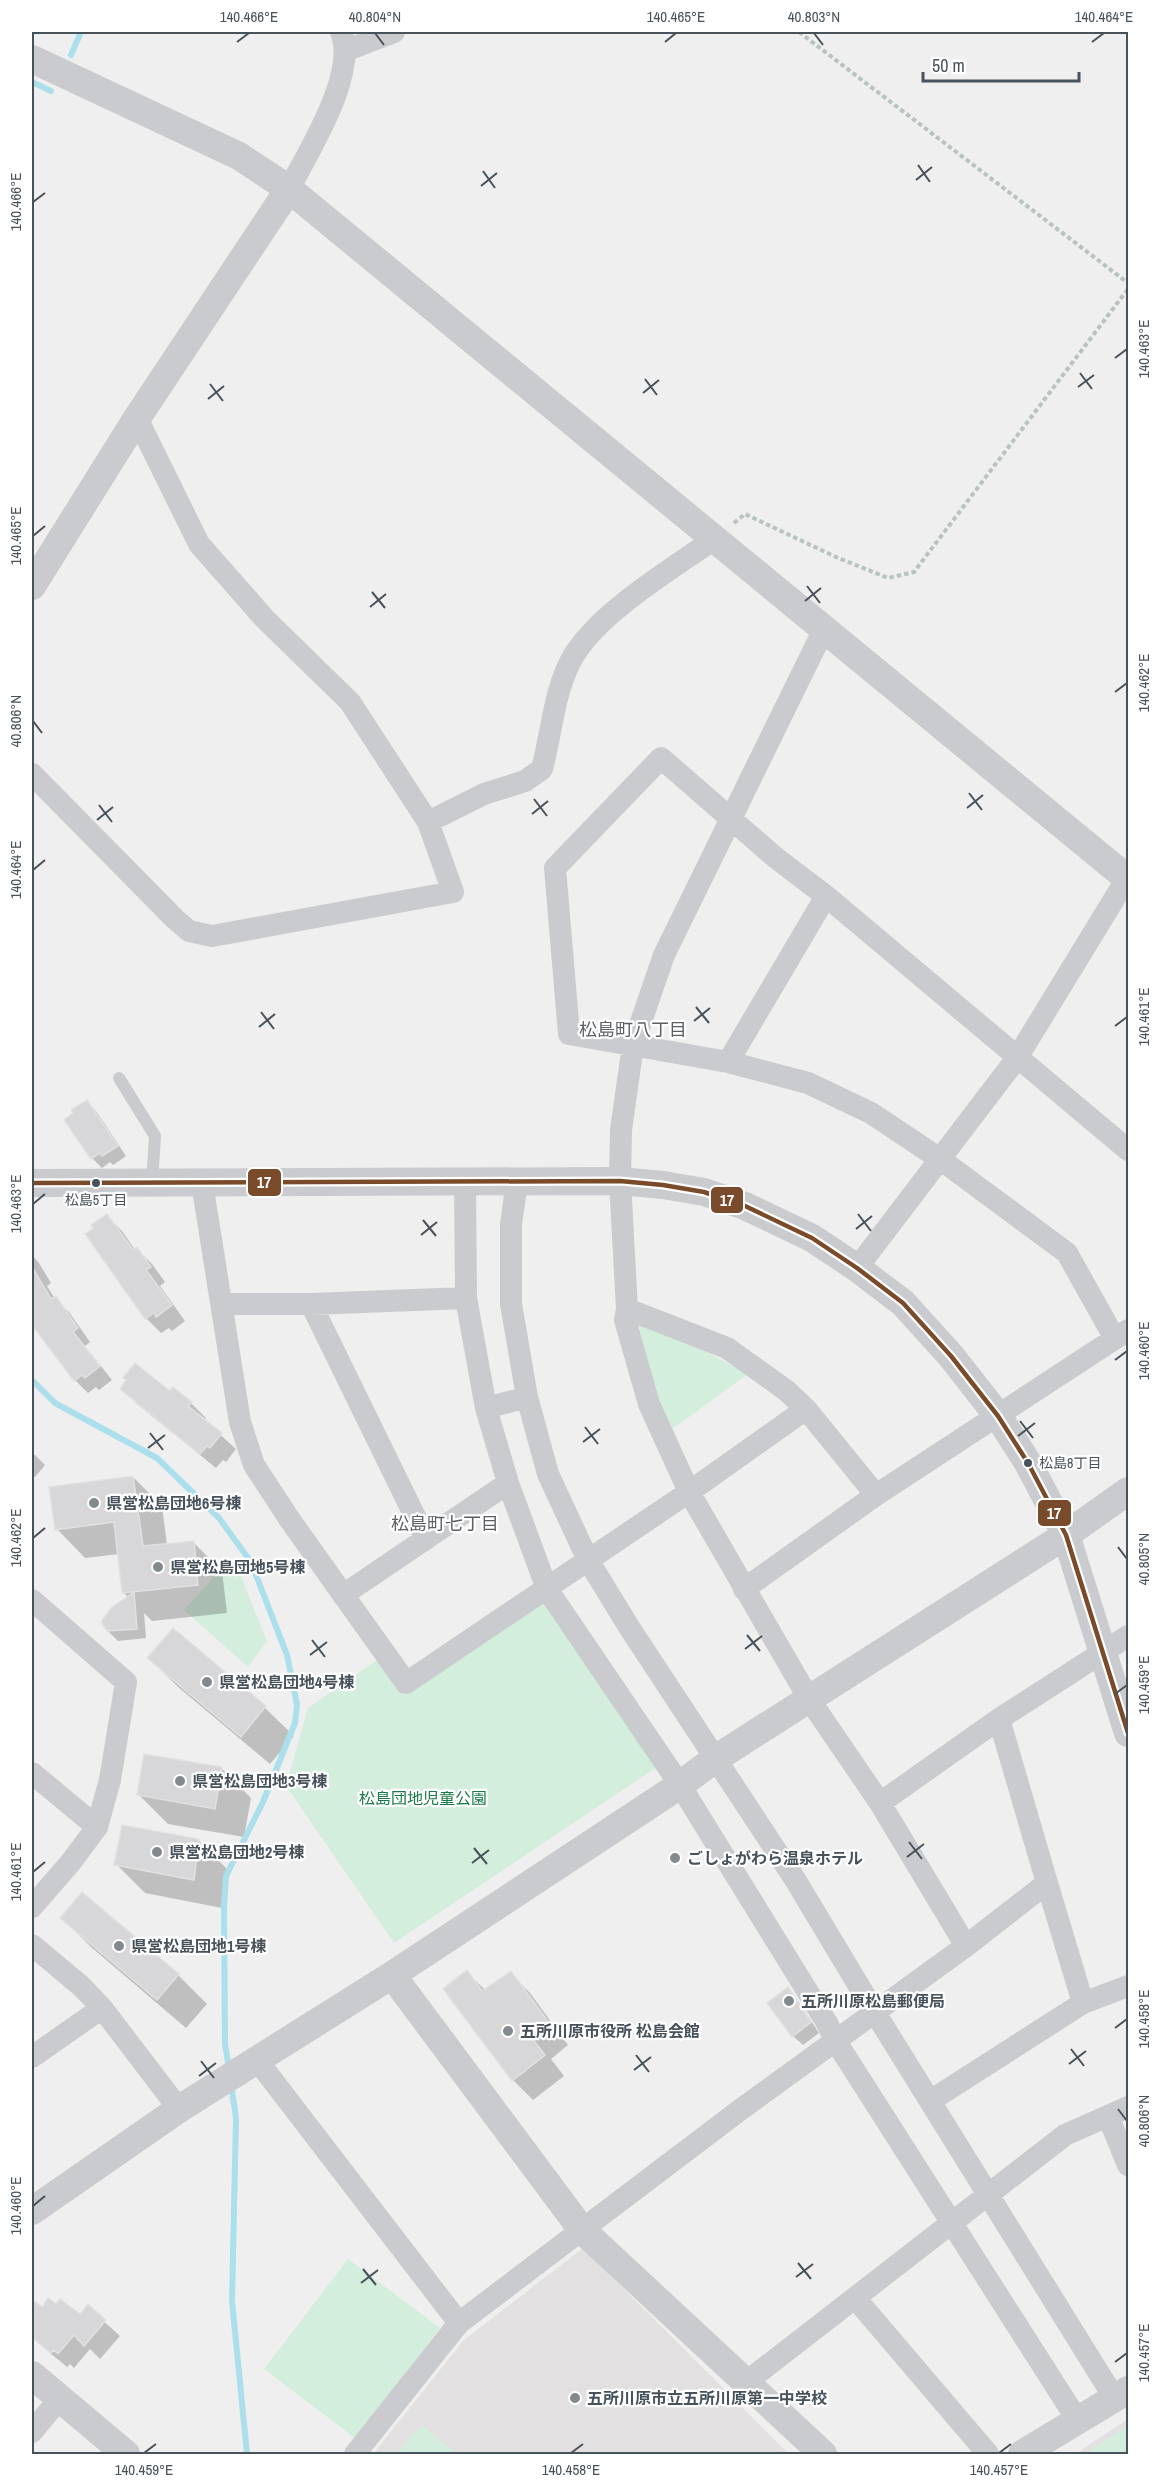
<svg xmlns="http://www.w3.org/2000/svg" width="1160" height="2486" font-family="'Archivo Narrow','Noto Sans JP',sans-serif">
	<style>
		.education { fill: #e2e0e1 }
		.green { fill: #d4eedd }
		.shadow { fill: #0003 }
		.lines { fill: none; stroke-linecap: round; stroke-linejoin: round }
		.stream { stroke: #aadfeb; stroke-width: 6 }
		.building { fill: #d7d7d9; stroke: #e1e1e2; stroke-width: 1.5 }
		.path { stroke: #b8c3bf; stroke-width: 4; stroke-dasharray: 4.5 3; stroke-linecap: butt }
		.service { stroke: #c9cbce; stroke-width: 12 }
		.minor { stroke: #c9cbce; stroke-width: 22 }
		.tertiary { stroke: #c9cbce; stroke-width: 28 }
		.bus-1-casing { stroke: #fff; stroke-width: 9 }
		.bus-1 { stroke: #7a4b2a; stroke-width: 4.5 }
		.ticks { fill: none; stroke: #47525b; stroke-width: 2 }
		.bus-dot { fill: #47525b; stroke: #fff; stroke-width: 2 }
		.poi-dot { fill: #82898f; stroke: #fff; stroke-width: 2 }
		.labels { text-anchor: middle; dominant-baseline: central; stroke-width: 4.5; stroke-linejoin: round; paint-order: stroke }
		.bus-label { font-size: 14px; fill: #47525b; stroke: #fff }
		.poi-label { font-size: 16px; font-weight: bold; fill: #47525b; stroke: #fff; text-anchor: start }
		.park-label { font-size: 16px; fill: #1a7a47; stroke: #fff }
		.neighbourhood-label { font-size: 18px; fill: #5b5f63; stroke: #fff }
		.line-badge { stroke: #fff; stroke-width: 2 }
		.badge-label { font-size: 16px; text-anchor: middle; font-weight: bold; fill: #fff }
		.neatline { fill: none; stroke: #47525b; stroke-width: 2 }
		.ticks-label { font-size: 15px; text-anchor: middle; fill: #47525b }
	</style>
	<rect width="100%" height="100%" fill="#f0efef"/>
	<path class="education" d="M 583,2248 L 789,2454 L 373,2454 L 463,2341 Z
		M 1128,2419 L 1128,2454 L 1075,2454 Z"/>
	<path class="green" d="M 635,1321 L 699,1348 L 748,1374 L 667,1433 Z
		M 229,1560 L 238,1569 L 267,1641 L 248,1667 L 184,1610 Z
		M 545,1600 L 660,1765 L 394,1943 L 286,1786 L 308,1708 L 378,1659 L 404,1695 Z
		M 348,2259 L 440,2328 L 356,2439 L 264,2369 Z
		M 422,2425 L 456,2454 L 396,2454 Z
		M 1128,2426 L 1128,2454 L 1085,2454 Z"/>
	<path class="shadow" d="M 87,1102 L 96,1111 L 126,1156 L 113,1165 L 110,1162 L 102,1168 L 92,1158 Z
		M 107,1216 L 122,1231 L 135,1250 L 137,1249 L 152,1264 L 165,1282 L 160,1286 L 185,1321 L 172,1331 L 169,1328 L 161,1333 L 146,1318 L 87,1235 Z
		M 32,1255 L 39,1263 L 51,1283 L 47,1286 L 55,1299 L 69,1312 L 90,1342 L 85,1346 L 112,1380 L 99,1390 L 96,1387 L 88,1393 L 75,1380 L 32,1322 Z
		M 122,1389 L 170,1393 L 191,1403 L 206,1418 L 204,1420 L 236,1449 L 226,1462 L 223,1460 L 216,1468 L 137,1404 Z
		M 32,1452 L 45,1465 L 35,1477 L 32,1475 Z
		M 133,1477 L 162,1506 L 167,1545 L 193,1542 L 222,1571 L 227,1613 L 152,1621 L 144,1613 L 146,1638 L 118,1641 L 108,1631 L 128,1597 L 123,1592 L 119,1554 L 85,1558 L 57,1529 Z
		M 173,1630 L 265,1708 L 294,1736 L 270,1764 L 178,1687 L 149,1658 Z
		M 146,1756 L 222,1769 L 251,1798 L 244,1837 L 168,1824 L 139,1795 Z
		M 198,1840 L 227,1869 L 222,1908 L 145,1893 L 116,1864 Z
		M 62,1918 L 178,1975 L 207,2004 L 186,2028 L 91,1947 Z
		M 467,1972 L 486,1991 L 510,1973 L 530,1993 L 568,2045 L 551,2059 L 564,2076 L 533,2100 L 513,2080 Z
		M 788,1989 L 797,1999 L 819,2033 L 803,2045 L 793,2036 Z
		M 32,2301 L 42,2309 L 80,2316 L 88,2307 L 120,2336 L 100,2359 L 90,2349 L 74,2368 L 70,2364 L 67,2367 L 32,2338 Z"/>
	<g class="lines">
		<path class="stream" d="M 71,55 L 81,32
			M 32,82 L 51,91
			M 32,1380 L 55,1403 L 157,1458 L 219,1518 L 251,1562 L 287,1655 L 297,1704 L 295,1723 L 263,1802 L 226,1876 L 224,1907 L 225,2044 L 229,2068
			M 231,2084 L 236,2118 L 232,2301 L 247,2454"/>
	</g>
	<path class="building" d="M 87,1100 L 118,1146 L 102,1156 L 100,1153 L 91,1159 L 64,1120 L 73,1113 L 71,1110 Z
		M 107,1214 L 133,1250 L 137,1247 L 151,1267 L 146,1270 L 172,1305 L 156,1317 L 154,1313 L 145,1319 L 85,1234 L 94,1228 L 91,1225 Z
		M 32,1267 L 51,1299 L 56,1296 L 78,1328 L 73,1332 L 100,1366 L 85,1378 L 82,1375 L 74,1381 L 32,1325 Z
		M 135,1363 L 170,1391 L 173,1387 L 192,1402 L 188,1406 L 222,1433 L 210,1448 L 207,1446 L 200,1454 L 120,1389 L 126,1380 L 123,1378 Z
		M 133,1476 L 143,1546 L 194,1541 L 198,1585 L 122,1593 L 114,1522 L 55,1530 L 49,1487 Z
		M 134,1592 L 137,1629 L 107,1631 L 101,1622 L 111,1608 Z
		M 173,1628 L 266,1706 L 241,1737 L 147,1658 Z
		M 144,1754 L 222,1767 L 215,1809 L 137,1795 Z
		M 122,1825 L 199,1839 L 194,1880 L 114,1865 Z
		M 82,1892 L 179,1974 L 157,2000 L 60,1918 Z
		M 467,1970 L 482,1991 L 511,1971 L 550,2024 L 532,2038 L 545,2055 L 512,2081 L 443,1989 Z
		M 788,1987 L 811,2022 L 792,2037 L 767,2003 Z
		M 48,2298 L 56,2304 L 60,2299 L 80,2314 L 88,2304 L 106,2320 L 84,2346 L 74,2335 L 58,2354 L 54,2350 L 51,2353 L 32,2337 L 32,2299 L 42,2307 Z"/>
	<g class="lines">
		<path class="path" d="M 799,32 L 1128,283
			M 734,523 L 745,514 L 836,557 L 888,578 L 914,572 L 1128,289"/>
		<path class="service" d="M 119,1078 L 155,1136 L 152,1183"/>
		<path class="minor" d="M 345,51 L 394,32
			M 289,189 C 309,150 358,74 341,32
			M 137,418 L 199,544 L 265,619 L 350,702 L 428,822
			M 824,629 L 664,955 L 633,1045 L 621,1130 L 620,1181 L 627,1309 L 625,1320 L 649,1404 L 689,1492 L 809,1699 L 880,1803 L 966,1946
			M 32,774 L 175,919 L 189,931 L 212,936 L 453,892 L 428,822 L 484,794 L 525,781 L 542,769 C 552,732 554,688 574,655 C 601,611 672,569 714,539
			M 728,1062 L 826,896
			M 517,1181 L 511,1224 L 511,1304 L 527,1397 L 548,1474 L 588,1560 L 629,1627 L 796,1881 L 874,2011 L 1115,2399
			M 465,1182 L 466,1298 L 486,1408 L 508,1483 L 547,1589 L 680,1785 L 827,2023 L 835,2040 L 1078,2421
			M 202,1183 L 240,1422 L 254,1465 L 290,1520 L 406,1683 L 689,1492 L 806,1409
			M 857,1268 L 1017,1058 L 1127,878
			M 222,1304 L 311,1304 L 466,1298
			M 311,1304 L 426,1539
			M 627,1309 L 727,1348 L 787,1391 L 806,1409 L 876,1495
			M 1115,1339 L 1067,1253 L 940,1159 L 871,1113 L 808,1083 L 728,1062 L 569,1034 L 555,868 L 661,758 L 776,858 L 826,896 L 1128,1150
			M 486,1408 L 527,1397
			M 744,1589 L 876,1495 L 1128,1330
			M 343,1595 L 508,1483
			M 32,1600 L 126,1682 L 110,1780 L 97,1827 L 71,1862 L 32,1907
			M 32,1773 L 97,1827
			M 880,1803 L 999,1719
			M 1047,1883 L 1083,2003
			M 32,1945 L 81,1986 L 102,2008 L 179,2109
			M 32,2057 L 102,2008
			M 257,2060 L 459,2323
			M 930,2101 L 1083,2003 L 1128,1986
			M 1108,2116 L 1128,2165
			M 856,2299 L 988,2454
			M 745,2383 L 1065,2135 L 1128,2107
			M 32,2432 L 60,2398
			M 355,2454 L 459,2323 L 740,2110 L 966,1946 L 1047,1883 L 999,1719 L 1128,1636"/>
		<path class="tertiary" d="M 32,59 L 239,156 L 289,189 L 1128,879
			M 32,586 L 137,418 L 289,189
			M 32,1183 L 620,1181 L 663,1185 L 704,1192 L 745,1206 L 812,1238 L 857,1268 L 903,1303 L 951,1356 L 998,1416 L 1028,1463 L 1066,1535 L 1128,1733
			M 392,1975 L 582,2230 L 823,2454
			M 32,2211 L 179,2109 L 392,1975 L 680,1785 L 715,1759 L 1066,1535 L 1128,1491
			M 32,2375 L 126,2454
			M 1022,2454 L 1128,2390"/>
		<defs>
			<path id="bus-1" d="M 32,1183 L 620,1181 L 663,1185 L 704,1192 L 745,1206 L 812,1238 L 857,1268 L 903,1303 L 951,1356 L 998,1416 L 1028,1463 L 1066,1535 L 1128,1733"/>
		</defs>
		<use href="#bus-1" class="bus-1-casing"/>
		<use href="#bus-1" class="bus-1"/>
	</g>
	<path class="ticks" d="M 375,33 L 384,45M 814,33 L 823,45M 237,42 L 249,33M 665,42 L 676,33M 1092,42 L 1104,33M 918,165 L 930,182M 483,171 L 495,188M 916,180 L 932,167M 481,186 L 497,173M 33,202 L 45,193M 1115,358 L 1127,349M 1080,373 L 1092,389M 645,379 L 657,395M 210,384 L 223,401M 1078,387 L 1094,375M 643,393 L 659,380M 208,399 L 224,386M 33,536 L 45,526M 807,586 L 820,603M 372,592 L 385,608M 805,601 L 821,588M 370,607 L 386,594M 1115,692 L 1127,683M 33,721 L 42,733M 969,793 L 982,810M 534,799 L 547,816M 99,805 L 112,822M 967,808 L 983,795M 532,814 L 548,801M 97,820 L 113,807M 33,870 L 45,860M 696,1007 L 709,1023M 261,1012 L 274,1029M 694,1021 L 710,1008M 1115,1026 L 1127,1017M 259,1027 L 275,1014M 33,1204 L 45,1194M 858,1214 L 871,1231M 423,1220 L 436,1236M 856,1229 L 872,1216M 421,1235 L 437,1222M 1115,1360 L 1127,1351M 1020,1421 L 1033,1438M 585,1427 L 598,1444M 150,1433 L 163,1450M 1018,1436 L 1035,1423M 583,1442 L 600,1429M 148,1448 L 165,1435M 33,1538 L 45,1528M 1118,1547 L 1127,1559M 747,1635 L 760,1651M 312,1640 L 325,1657M 745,1649 L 762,1636M 310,1655 L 327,1642M 1115,1694 L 1127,1685M 909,1842 L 922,1859M 474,1848 L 487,1864M 907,1857 L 924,1844M 472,1863 L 489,1850M 33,1872 L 45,1862M 1115,2028 L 1127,2019M 1071,2049 L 1084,2066M 636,2055 L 649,2072M 201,2061 L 214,2078M 1069,2064 L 1086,2051M 634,2070 L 651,2057M 199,2076 L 216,2063M 1118,2109 L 1127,2121M 33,2206 L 45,2196M 798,2263 L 811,2279M 363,2269 L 376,2285M 796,2277 L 813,2264M 361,2283 L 378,2270M 1115,2362 L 1127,2353M 144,2453 L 156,2444M 571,2453 L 583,2444M 999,2453 L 1011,2444"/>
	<g class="bus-dot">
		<circle cx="96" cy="1183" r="5"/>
		<circle cx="1028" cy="1463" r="5"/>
	</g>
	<g class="poi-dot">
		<circle cx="94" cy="1503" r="6"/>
		<circle cx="158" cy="1567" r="6"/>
		<circle cx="207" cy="1682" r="6"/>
		<circle cx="180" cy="1781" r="6"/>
		<circle cx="157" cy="1852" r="6"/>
		<circle cx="675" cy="1858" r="6"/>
		<circle cx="119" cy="1946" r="6"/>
		<circle cx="789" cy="2001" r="6"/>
		<circle cx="508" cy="2031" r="6"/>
		<circle cx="575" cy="2398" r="6"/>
	</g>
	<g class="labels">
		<g class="bus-label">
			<text x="96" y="1200">松島5丁目</text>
			<text x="1039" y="1463" text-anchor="start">松島8丁目</text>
		</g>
		<g class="poi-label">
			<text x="106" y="1503">県営松島団地6号棟</text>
			<text x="170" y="1567">県営松島団地5号棟</text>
			<text x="219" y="1682">県営松島団地4号棟</text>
			<text x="192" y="1781">県営松島団地3号棟</text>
			<text x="169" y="1852">県営松島団地2号棟</text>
			<text x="687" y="1858">ごしょがわら温泉ホテル</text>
			<text x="131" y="1946">県営松島団地1号棟</text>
			<text x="801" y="2001">五所川原松島郵便局</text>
			<text x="520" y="2031">五所川原市役所 松島会館</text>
			<text x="587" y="2398">五所川原市立五所川原第一中学校</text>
		</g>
		<g class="park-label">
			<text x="423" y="1798">松島団地児童公園</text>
		</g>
		<g class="neighbourhood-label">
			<text x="633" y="1029">松島町八丁目</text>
			<text x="445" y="1523">松島町七丁目</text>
		</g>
	</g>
	<g class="line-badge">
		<rect x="247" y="1168" width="35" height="29" rx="6" fill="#7a4b2a"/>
		<rect x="710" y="1186" width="34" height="28" rx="6" fill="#7a4b2a"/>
		<rect x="1037" y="1499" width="35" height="28" rx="6" fill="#7a4b2a"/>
	</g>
	<g class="badge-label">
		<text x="264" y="1188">17</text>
		<text x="727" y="1206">17</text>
		<text x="1054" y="1519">17</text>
	</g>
	<rect width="1160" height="2486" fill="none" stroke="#ffffff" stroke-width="66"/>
	<path d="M923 72v9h156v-9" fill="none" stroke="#47525b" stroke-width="3"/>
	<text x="932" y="72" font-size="18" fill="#47525b" stroke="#ffffff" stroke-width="4.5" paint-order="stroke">50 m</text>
	<rect x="33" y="33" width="1094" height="2420" class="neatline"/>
	<g class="ticks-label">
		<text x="249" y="22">140.466°E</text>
		<text x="375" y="22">40.804°N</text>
		<text x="676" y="22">140.465°E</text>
		<text x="814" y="22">40.803°N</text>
		<text x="1104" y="22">140.464°E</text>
		<text transform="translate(16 202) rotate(-90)" y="5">140.466°E</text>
		<text transform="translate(1144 349) rotate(-90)" y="5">140.463°E</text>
		<text transform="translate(16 536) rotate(-90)" y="5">140.465°E</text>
		<text transform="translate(1144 683) rotate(-90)" y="5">140.462°E</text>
		<text transform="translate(16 721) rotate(-90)" y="5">40.806°N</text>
		<text transform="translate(16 870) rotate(-90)" y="5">140.464°E</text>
		<text transform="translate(1144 1017) rotate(-90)" y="5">140.461°E</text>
		<text transform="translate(16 1204) rotate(-90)" y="5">140.463°E</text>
		<text transform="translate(1144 1351) rotate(-90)" y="5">140.460°E</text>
		<text transform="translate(16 1538) rotate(-90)" y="5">140.462°E</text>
		<text transform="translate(1144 1559) rotate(-90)" y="5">40.805°N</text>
		<text transform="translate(1144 1685) rotate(-90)" y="5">140.459°E</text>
		<text transform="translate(16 1872) rotate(-90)" y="5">140.461°E</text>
		<text transform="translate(1144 2019) rotate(-90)" y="5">140.458°E</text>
		<text transform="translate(1144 2121) rotate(-90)" y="5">40.806°N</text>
		<text transform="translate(16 2206) rotate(-90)" y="5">140.460°E</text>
		<text transform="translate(1144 2353) rotate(-90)" y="5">140.457°E</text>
		<text x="144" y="2475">140.459°E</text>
		<text x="571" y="2475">140.458°E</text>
		<text x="999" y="2475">140.457°E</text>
	</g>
</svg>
